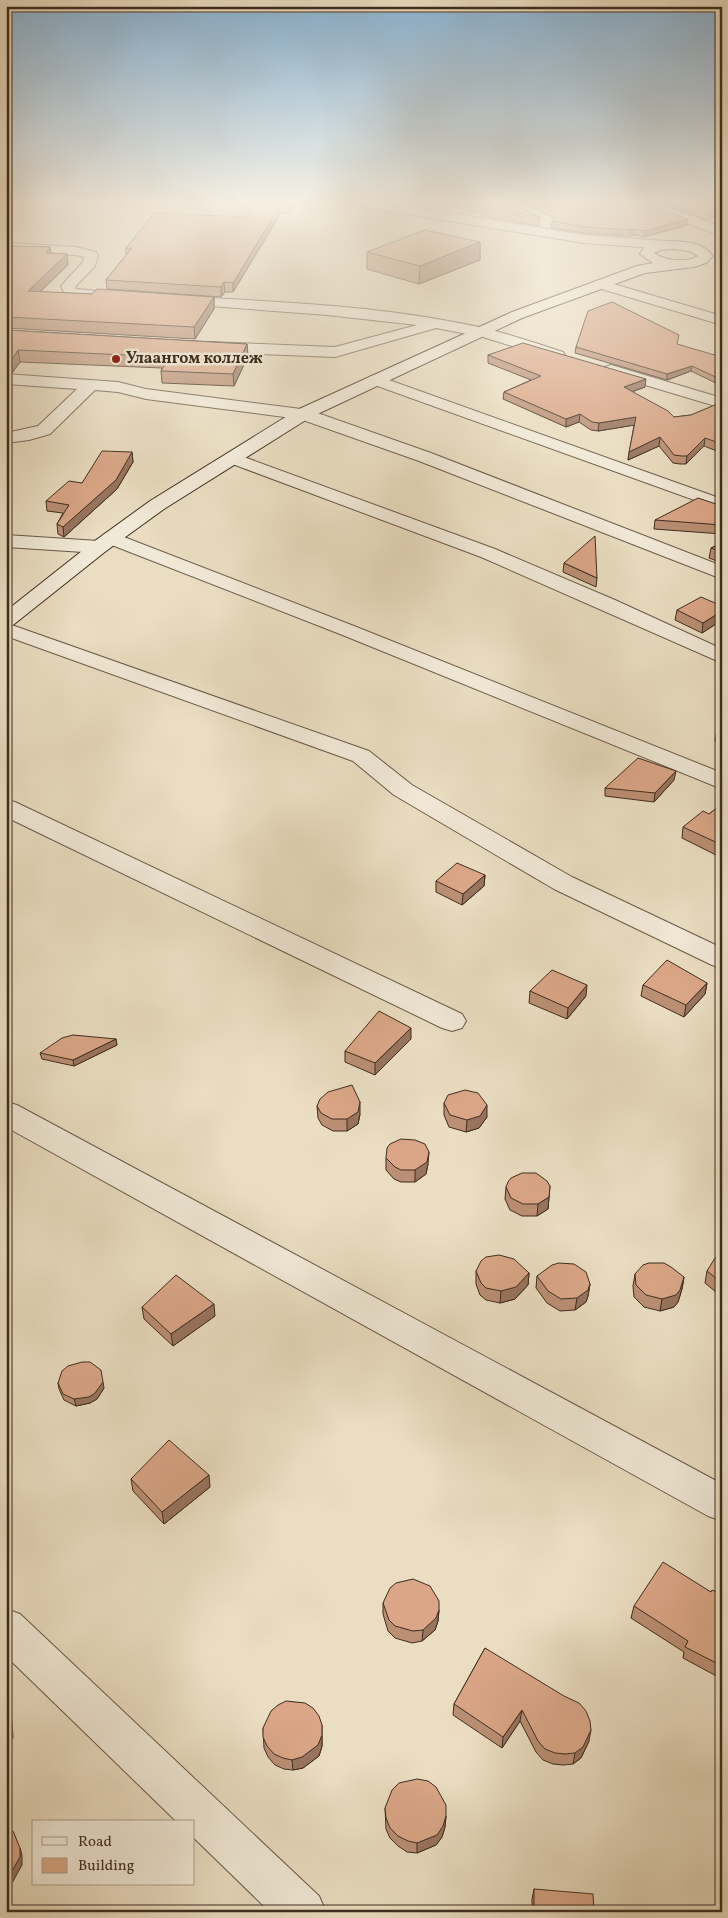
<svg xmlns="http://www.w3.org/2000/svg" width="728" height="1918" font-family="Vollkorn,serif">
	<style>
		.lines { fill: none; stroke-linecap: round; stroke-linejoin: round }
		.street-casing { stroke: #695948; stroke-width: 2 }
		.secondary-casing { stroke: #3e2d1f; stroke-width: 2 }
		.street { fill: #f1e9d7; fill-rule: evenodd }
		.secondary { fill: #f1e9d7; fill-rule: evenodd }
		.wall { fill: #bb8f74; stroke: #3e2d1f }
		.shaded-wall { fill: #99745e; stroke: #3e2d1f }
		.building { fill: #daa687; stroke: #3e2d1f }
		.poi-dot { fill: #8f2418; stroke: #f1e9d7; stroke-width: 2 }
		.labels { text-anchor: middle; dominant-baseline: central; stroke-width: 5; stroke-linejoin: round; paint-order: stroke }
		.far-poi-label { font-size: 16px; font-weight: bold; fill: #3e2d1f; stroke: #f1e9d7; text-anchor: start }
	</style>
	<rect width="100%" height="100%" fill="#eaddc1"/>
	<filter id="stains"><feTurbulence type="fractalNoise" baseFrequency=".004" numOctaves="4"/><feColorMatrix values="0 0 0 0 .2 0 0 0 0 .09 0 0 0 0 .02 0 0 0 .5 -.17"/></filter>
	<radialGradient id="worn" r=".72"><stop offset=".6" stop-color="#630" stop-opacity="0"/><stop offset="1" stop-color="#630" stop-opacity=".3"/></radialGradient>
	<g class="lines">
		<defs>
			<path id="street" d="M 116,201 L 129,201 C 126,206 122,207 117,206 Z
				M 345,201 L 377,201 L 584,235 L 667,241 L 674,245 L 667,249 L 584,243 L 351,205 Z
				M 631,201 L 650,201 L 722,227 L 722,236 L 633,204 Z
				M 6,243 L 76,247 L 96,252 L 98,255 L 95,266 L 75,287 L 76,289 L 108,292 L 113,293 L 115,296 L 113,299 L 108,300 L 66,296 L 61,286 L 83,262 L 84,257 L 76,255 L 6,251 Z
				M 600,280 L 722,316 L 722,325 L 595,287 L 593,284 L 595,281 Z
				M 176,296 C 277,302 380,305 479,327 C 507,333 535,343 563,352 L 565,355 L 563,358 L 557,360 L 483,337 L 436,328 L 335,357 L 209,352 L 204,350 L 201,347 L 204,344 L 209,342 L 335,347 L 417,325 L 327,315 L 171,303 L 169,300 L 171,297 Z
				M 611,365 L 722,398 L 722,408 L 605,373 L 603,370 L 605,367 Z
				M 6,374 L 118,382 L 146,389 L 309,410 L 431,453 L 722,566 L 722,579 L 419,461 L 300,419 L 146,399 L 118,392 L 95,390 L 50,434 L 29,440 L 6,443 L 6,433 L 38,426 L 77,389 L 6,384 Z
				M 375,375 L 722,499 L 722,510 L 369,383 L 367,380 L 369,377 Z
				M 233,453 L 495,549 L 615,600 L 722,649 L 722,663 L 481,557 L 227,462 L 224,458 L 227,454 Z
				M 111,532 L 354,626 L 722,773 L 722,789 L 340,634 L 104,542 L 101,538 L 104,534 Z
				M 6,535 L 99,541 L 106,543 L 109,547 L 106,551 L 99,553 L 6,547 Z
				M 6,623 L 369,751 L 412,785 L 572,877 L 722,948 L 722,968 L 712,965 L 554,889 L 394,795 L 353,761 L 6,636 Z
				M 6,800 L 15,802 L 462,1014 L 466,1021 L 462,1028 L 452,1031 L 442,1028 L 6,817 Z
				M 6,1102 L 17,1105 L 722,1484 L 722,1521 L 708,1516 L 6,1127 Z
				M 6,1609 L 20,1614 L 319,1896 L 326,1912 L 270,1912 L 194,1838 L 194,1822 L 177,1822 L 6,1656 Z"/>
			<path id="secondary" d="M 673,241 C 688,242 703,243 713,256 L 706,263 L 694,267 L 645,273 L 522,318 L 309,418 L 164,509 L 106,551 L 13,625 L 6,627 L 6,611 L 92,543 L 150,501 L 297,410 L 512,312 L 637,266 L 653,263 L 640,254 L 644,247 L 659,242 ZM 673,249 L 689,251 L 698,256 C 686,263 666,261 654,253 L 661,250 Z"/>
		</defs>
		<use href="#street" class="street-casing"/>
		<use href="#secondary" class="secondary-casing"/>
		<use href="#street" class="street"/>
		<use href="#secondary" class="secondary"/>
	</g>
	<path class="wall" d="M 258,201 L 297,201 L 289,214 L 281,213 L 233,292 L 225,292 L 221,297 L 107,289 L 106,280 L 126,255 L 126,248 L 246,217 Z
		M 437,201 L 507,201 L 540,217 L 539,226 L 493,218 Z
		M 516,201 L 580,201 L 595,207 L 687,219 L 687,225 L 644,237 L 634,235 L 630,236 L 584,233 L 551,228 L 552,221 L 555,218 Z
		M 656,201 L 722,201 L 722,215 L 707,220 Z
		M 480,242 L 480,260 L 419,284 L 367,269 L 367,252 Z
		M 6,246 L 50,247 L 51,253 L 67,254 L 68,265 L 40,292 L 92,294 L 214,297 L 214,309 L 195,339 L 6,328 Z
		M 6,330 L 247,344 L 248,356 L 234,386 L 162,383 L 161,371 L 162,368 L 20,362 L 12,373 L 6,373 Z
		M 678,345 L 718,357 L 722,356 L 722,386 L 691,371 L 667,380 L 575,353 L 576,347 Z
		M 488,355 L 645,387 L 632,392 L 674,417 L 691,415 L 722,402 L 722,453 L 704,446 L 686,464 L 680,464 L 673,463 L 659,446 L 628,460 L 634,425 L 598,431 L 591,430 L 579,422 L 566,427 L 503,399 L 504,392 L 531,380 L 488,363 Z
		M 132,452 L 133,462 L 117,489 L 64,537 L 58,534 L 57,524 L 63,513 L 47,511 L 46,501 L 82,483 Z
		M 722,506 L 722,534 L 654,529 L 655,520 Z
		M 722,543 L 722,563 L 709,558 L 711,548 Z
		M 564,563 L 597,578 L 596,587 L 563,572 Z
		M 722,606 L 722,620 L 702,633 L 675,620 L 677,610 Z
		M 722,724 L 722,754 L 715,740 L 717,730 Z
		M 674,780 L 654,802 L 605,796 L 605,788 Z
		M 722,804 L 722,858 L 682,838 L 683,827 L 709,814 Z
		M 485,875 L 484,886 L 462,905 L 436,892 L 436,881 Z
		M 707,983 L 705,994 L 684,1017 L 641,996 L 643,985 Z
		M 530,991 L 586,996 L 567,1019 L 529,1003 Z
		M 116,1039 L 117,1045 L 74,1066 L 42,1059 L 40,1053 Z
		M 411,1039 L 375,1075 L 345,1062 L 345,1051 Z
		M 444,1103 L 487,1117 L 479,1128 L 466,1132 L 449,1127 L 444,1115 Z
		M 317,1106 L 360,1114 L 358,1124 L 347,1131 L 333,1131 L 322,1125 L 318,1118 Z
		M 386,1158 L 428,1164 L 426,1174 L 415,1182 L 401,1182 L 394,1179 L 386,1170 Z
		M 550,1186 L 548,1209 L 537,1216 L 522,1216 L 510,1210 L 505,1199 L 506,1187 Z
		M 722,1254 L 722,1297 L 705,1283 L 707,1271 Z
		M 476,1271 L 529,1273 L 528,1285 L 515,1299 L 500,1303 L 486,1300 L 480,1295 L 476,1284 Z
		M 635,1274 L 684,1277 L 682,1289 L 678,1302 L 674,1307 L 660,1311 L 644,1307 L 634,1297 L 633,1286 Z
		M 537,1276 L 590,1284 L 588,1296 L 586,1302 L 575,1310 L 560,1311 L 547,1303 L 536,1288 Z
		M 142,1307 L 215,1316 L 173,1346 L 144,1319 Z
		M 722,1315 L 722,1341 L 718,1333 Z
		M 58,1383 L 104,1388 L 97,1399 L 90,1403 L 76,1406 L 64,1400 L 59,1389 Z
		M 131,1479 L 210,1487 L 164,1524 L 133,1491 Z
		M 711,1592 L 722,1594 L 722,1679 L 683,1658 L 684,1652 L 631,1618 L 634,1606 Z
		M 383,1603 L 439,1610 L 438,1621 L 435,1630 L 422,1641 L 412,1643 L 395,1638 L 388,1631 L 383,1614 Z
		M 485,1648 L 589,1741 L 581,1758 L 573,1764 L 563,1765 L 553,1764 L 543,1760 L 536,1752 L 520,1721 L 502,1748 L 453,1715 L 454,1704 Z
		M 263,1728 L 322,1736 L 322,1746 L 319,1756 L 303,1768 L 293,1770 L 284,1769 L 275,1765 L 268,1757 L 264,1748 Z
		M 385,1808 L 446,1816 L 445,1827 L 442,1837 L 436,1845 L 417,1853 L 407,1852 L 398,1846 L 390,1838 L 386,1829 Z
		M 534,1889 L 594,1912 L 532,1912 L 532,1899 Z"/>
	<path class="shaded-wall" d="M 11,201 L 15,201 L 6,210 L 6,206 Z
		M 291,201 L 297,201 L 289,214 L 289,205 Z
		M 722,203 L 722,215 L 707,220 L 708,207 Z
		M 281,204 L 281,213 L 233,292 L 233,283 Z
		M 687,219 L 687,225 L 644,237 L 645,231 Z
		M 634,229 L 634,235 L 630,236 L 631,230 Z
		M 480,242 L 480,260 L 419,284 L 420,266 Z
		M 50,247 L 51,258 L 46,253 Z
		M 67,254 L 68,265 L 29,302 L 28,291 Z
		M 224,282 L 225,292 L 221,297 L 221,287 Z
		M 214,297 L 214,309 L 195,339 L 194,327 Z
		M 247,344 L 248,356 L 234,386 L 233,374 Z
		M 18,350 L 20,362 L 12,373 L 11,361 Z
		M 692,366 L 691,371 L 667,380 L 667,374 Z
		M 646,379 L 645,387 L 623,395 L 624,387 Z
		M 580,414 L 579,422 L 566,427 L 566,419 Z
		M 636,417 L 635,425 L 598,431 L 599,423 Z
		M 660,437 L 659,446 L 628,460 L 629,452 Z
		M 705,438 L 704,446 L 686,464 L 687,456 Z
		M 132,452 L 133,462 L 117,489 L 64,537 L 63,527 Z
		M 722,611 L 722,620 L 702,633 L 703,623 Z
		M 676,771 L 674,780 L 654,802 L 655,793 Z
		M 485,875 L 484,886 L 462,905 L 463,894 Z
		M 707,983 L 705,994 L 684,1017 L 686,1005 Z
		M 587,985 L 586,996 L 567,1019 L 568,1008 Z
		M 411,1028 L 411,1039 L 375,1075 L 375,1063 Z
		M 116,1039 L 117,1045 L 74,1066 L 73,1060 Z
		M 360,1102 L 360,1114 L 358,1124 L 347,1131 L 347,1119 Z
		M 487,1105 L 487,1117 L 479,1128 L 466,1132 L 467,1120 Z
		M 429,1152 L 428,1164 L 426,1174 L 415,1182 L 415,1170 Z
		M 549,1197 L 548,1209 L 537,1216 L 538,1204 Z
		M 529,1273 L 528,1285 L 515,1299 L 500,1303 L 501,1291 Z
		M 684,1277 L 682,1289 L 678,1302 L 674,1307 L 660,1311 L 662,1299 Z
		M 590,1284 L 588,1296 L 586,1302 L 575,1310 L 577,1298 Z
		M 214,1304 L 215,1316 L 173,1346 L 171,1334 Z
		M 103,1382 L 104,1388 L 97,1399 L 90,1403 L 76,1406 L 74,1399 Z
		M 209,1475 L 210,1487 L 164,1524 L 162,1512 Z
		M 439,1610 L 438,1621 L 435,1630 L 422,1641 L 423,1630 Z
		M 522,1710 L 520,1721 L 502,1748 L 503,1737 Z
		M 10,1716 L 12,1721 L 13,1738 L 6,1750 L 6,1741 Z
		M 322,1725 L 322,1746 L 319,1756 L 303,1768 L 293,1770 L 292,1760 Z
		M 591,1730 L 589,1741 L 581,1758 L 573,1764 L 575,1753 Z
		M 446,1816 L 445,1827 L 442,1837 L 436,1845 L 417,1853 L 417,1843 Z
		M 20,1848 L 22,1855 L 22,1865 L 12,1883 L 6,1888 L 6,1878 Z"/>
	<path class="building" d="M 6,201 L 11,201 L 6,206 Z
		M 258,201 L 291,201 L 289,205 L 281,204 L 233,283 L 224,282 L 221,287 L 106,280 L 132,248 L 126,248 L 154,213 L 246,217 Z
		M 467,201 L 507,201 L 540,217 L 493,209 Z
		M 531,201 L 580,201 L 595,207 L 617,201 L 641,201 L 687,219 L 645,231 L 634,229 L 631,230 L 585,227 L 552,221 L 557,217 L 555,212 Z
		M 692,201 L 722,201 L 722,203 L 708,207 Z
		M 425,230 L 480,242 L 420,266 L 367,252 Z
		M 6,246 L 50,247 L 46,253 L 67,254 L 28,291 L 92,294 L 97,289 L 214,297 L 194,327 L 6,317 Z
		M 612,302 L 679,335 L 677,344 L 718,356 L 717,357 L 722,356 L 722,380 L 692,366 L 667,374 L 576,347 L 588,311 Z
		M 6,330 L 247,344 L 233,374 L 161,371 L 169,357 L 18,350 L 11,361 L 6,361 Z
		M 523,343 L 646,379 L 624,387 L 668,411 L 674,417 L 691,415 L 722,402 L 722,444 L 705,438 L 687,456 L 682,456 L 674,455 L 660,437 L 629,452 L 636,417 L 599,423 L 592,422 L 580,414 L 566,419 L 504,392 L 541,376 L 488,355 Z
		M 102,451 L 132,452 L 116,480 L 63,527 L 57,524 L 69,505 L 46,501 L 69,481 L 82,483 Z
		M 698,498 L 722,506 L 722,525 L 655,520 Z
		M 595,536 L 597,578 L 564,563 Z
		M 722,543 L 722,552 L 711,548 Z
		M 701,597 L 722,606 L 722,611 L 703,623 L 677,610 Z
		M 722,724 L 722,740 L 717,730 Z
		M 638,758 L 676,771 L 655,793 L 605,788 Z
		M 722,804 L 722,845 L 683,827 L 703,811 L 709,814 Z
		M 457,863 L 485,875 L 463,894 L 436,881 Z
		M 667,960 L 707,983 L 686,1005 L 643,985 Z
		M 552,970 L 587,985 L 568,1008 L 530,991 Z
		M 379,1011 L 411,1028 L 375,1063 L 345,1051 Z
		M 73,1035 L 116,1039 L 73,1060 L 40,1053 L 62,1038 Z
		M 352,1085 L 360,1102 L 358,1112 L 347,1119 L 332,1119 L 321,1113 L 317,1106 L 320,1099 L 328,1092 Z
		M 465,1090 L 478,1093 L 487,1105 L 480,1116 L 467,1120 L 450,1115 L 444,1103 L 448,1095 Z
		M 401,1139 L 415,1140 L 425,1144 L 429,1152 L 427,1162 L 415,1170 L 401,1170 L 395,1167 L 386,1158 L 387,1148 L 390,1144 Z
		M 522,1173 L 536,1173 L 547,1181 L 550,1186 L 549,1197 L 538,1204 L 523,1204 L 511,1198 L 506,1187 L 508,1182 L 511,1178 Z
		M 719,1254 L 722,1254 L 722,1283 L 707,1271 L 715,1258 Z
		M 499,1255 L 514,1259 L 529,1273 L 516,1287 L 501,1291 L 486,1288 L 481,1283 L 476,1271 L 481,1261 L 486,1257 Z
		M 559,1263 L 574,1264 L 586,1272 L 590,1284 L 588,1290 L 577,1298 L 561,1299 L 548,1291 L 537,1276 L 552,1265 Z
		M 649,1263 L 664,1263 L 671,1267 L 684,1277 L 680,1290 L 676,1295 L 662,1299 L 646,1295 L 636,1285 L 635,1274 L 643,1265 Z
		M 176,1275 L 214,1304 L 171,1334 L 142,1307 Z
		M 82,1362 L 90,1362 L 101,1370 L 103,1382 L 95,1393 L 89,1397 L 74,1399 L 63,1394 L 58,1383 L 62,1371 L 68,1366 Z
		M 169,1440 L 209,1475 L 162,1512 L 131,1479 Z
		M 663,1562 L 711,1592 L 712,1590 L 722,1594 L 722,1666 L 685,1647 L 688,1641 L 634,1606 Z
		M 413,1579 L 430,1586 L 439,1601 L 439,1610 L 436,1618 L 423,1630 L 413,1631 L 395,1626 L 389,1620 L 383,1603 L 390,1588 L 396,1583 Z
		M 485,1648 L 564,1696 L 579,1703 L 586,1711 L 590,1721 L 591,1730 L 583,1747 L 575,1753 L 565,1754 L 555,1753 L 545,1749 L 538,1741 L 522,1710 L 503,1737 L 454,1704 Z
		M 286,1701 L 305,1703 L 313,1708 L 319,1716 L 322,1725 L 322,1735 L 318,1745 L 302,1757 L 292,1760 L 283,1758 L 274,1754 L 267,1746 L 263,1737 L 263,1728 L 271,1711 L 278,1705 Z
		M 6,1713 L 10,1716 L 11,1733 L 6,1741 Z
		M 417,1779 L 428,1781 L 436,1787 L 446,1805 L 446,1816 L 443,1826 L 437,1835 L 417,1843 L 408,1841 L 398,1836 L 390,1828 L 386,1818 L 385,1808 L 392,1790 L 399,1783 Z
		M 6,1829 L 13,1831 L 20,1848 L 20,1857 L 9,1876 L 6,1878 Z
		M 534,1889 L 593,1894 L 594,1912 L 534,1912 Z"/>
	<linearGradient id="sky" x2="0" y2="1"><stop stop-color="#8ab6d8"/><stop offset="0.43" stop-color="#f6f0e3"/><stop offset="1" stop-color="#f6f0e3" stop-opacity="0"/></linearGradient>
	<rect width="728" height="470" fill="url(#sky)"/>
	<circle class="poi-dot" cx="116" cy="359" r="5"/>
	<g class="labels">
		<g class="far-poi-label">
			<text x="126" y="359">Улаангом коллеж</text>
		</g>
	</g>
	<rect width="728" height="1918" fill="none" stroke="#eaddc1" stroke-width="25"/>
	<rect x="8" y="8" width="713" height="1903" fill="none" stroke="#3e2d1f" stroke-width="2.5"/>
	<rect x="12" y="12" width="703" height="1893" fill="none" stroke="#3e2d1f"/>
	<rect x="32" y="1820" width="162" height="65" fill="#f1e9d7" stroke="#a99e8d"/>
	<rect x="42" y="1837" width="25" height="8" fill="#f1e9d7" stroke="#a99e8d"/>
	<text x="78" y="1846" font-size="15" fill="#3e2d1f">Road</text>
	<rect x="42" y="1858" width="25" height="15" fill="#daa687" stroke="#a99e8d"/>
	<text x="78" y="1870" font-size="15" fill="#3e2d1f">Building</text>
	<rect width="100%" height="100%" filter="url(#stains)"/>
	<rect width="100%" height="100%" fill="url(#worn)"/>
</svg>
